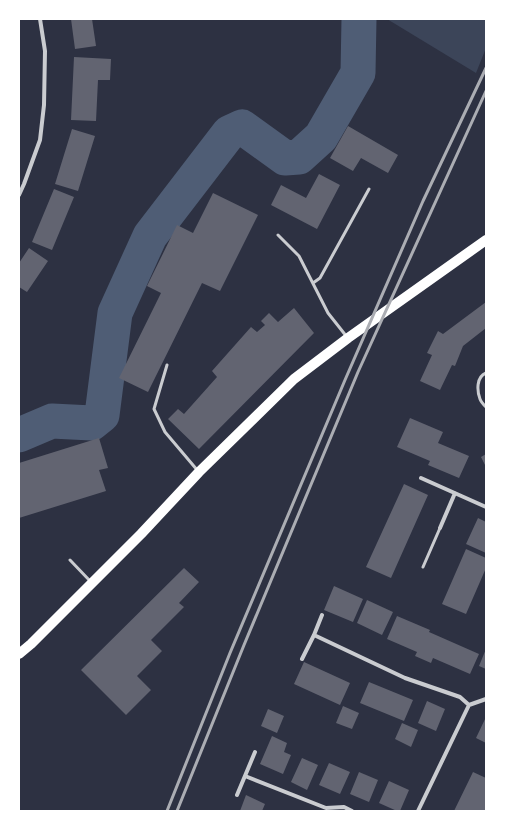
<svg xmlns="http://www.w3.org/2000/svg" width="505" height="830" font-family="'Roboto Condensed',sans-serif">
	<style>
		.green { fill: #3c4559 }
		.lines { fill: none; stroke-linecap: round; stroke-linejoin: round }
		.river { stroke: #4f5d75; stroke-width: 35 }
		.building { fill: #626471 }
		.service { stroke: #caccd0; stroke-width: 3 }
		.minor { stroke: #caccd0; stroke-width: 4 }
		.primary { stroke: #fff; stroke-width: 10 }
		.rail { stroke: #abadb3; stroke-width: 3 }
	</style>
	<rect width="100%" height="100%" fill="#2d3142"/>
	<path class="green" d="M 387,19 L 486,19 L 486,48 L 476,73 Z"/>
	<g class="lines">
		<path class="river" d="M 19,435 L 52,421 L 92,423 L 102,415 L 115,313 L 150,236 L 229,133 L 242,127 L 285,158 L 299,157 L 321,137 L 358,73 L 359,19"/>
	</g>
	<path class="building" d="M 71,19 L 92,19 L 96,46 L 75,49 Z
		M 74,57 L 111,59 L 110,80 L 98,80 L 96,121 L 71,120 Z
		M 348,126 L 398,155 L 388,173 L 361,158 L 353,171 L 330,158 Z
		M 72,129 L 95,136 L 78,191 L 55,184 Z
		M 319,174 L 340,185 L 317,229 L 271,205 L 281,185 L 306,198 Z
		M 54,189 L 74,197 L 52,250 L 32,242 Z
		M 213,193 L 258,215 L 220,291 L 202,283 L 148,392 L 119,378 L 161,293 L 147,286 L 177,225 L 193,233 Z
		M 29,248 L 48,261 L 27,292 L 19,287 L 19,263 Z
		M 486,302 L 486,328 L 463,346 L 455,366 L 452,365 L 440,390 L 420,381 L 432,355 L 427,353 L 438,331 L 443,334 Z
		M 294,308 L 314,333 L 199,449 L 168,419 L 178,409 L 184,414 L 217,377 L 212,371 L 251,327 L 257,332 L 265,325 L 261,321 L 269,313 L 278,322 Z
		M 410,418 L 443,432 L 438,443 L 469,456 L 459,478 L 428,465 L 430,461 L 397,447 Z
		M 99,438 L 108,468 L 99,470 L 106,491 L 19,518 L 19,463 Z
		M 486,454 L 486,467 L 481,457 Z
		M 404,484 L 428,495 L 391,578 L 366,567 Z
		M 478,518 L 486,522 L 486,553 L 466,544 Z
		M 466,549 L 486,558 L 486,568 L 466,614 L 442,604 Z
		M 184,568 L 199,582 L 179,603 L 184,607 L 151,640 L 162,651 L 137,676 L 151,690 L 126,715 L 81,670 Z
		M 334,586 L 363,599 L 353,622 L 324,610 Z
		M 367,600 L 393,612 L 382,635 L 357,623 Z
		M 397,616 L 430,630 L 429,632 L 479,654 L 470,674 L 433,658 L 431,663 L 415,656 L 417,652 L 387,639 Z
		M 486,649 L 486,669 L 479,666 Z
		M 304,662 L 350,683 L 340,705 L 294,684 Z
		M 369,682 L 413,700 L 404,721 L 360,703 Z
		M 427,701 L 445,709 L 436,731 L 418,723 Z
		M 343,706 L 359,713 L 352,729 L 336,723 Z
		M 268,709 L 284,716 L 277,733 L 261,726 Z
		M 486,717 L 486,743 L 476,738 Z
		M 402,723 L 418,730 L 411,747 L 395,739 Z
		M 272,736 L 287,743 L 284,752 L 291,755 L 283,774 L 260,764 Z
		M 302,758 L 318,765 L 307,790 L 291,782 Z
		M 329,763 L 350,772 L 340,794 L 319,785 Z
		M 359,772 L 378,780 L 369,802 L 350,794 Z
		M 473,772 L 486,778 L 486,811 L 454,811 Z
		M 389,781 L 409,790 L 400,811 L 397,811 L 379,803 Z
		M 246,795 L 265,804 L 262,811 L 240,811 Z"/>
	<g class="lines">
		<path class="service" d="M 278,235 L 299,256 L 328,313 L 347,337
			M 313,283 L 320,278 L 369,189
			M 167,365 L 154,409 L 165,432 L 198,471
			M 486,373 C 476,377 477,391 480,399 C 481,402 484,405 486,407
			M 70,560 L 91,582
			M 423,567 L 440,528"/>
		<path class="minor" d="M 19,195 L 24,184 L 40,140 L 44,105 L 45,51 L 40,19
			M 421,478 L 486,507
			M 440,528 L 455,493
			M 314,635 L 405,678 L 460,697 L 469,705
			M 302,659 L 314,635 L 322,615
			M 245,776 L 326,808 L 344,807 L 352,811
			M 237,795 L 255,752
			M 418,811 L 469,705 L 486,699"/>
		<path class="primary" d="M 19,654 L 31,644 L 141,534 L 199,472 L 294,379 L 348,338 L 486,240"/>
		<path class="rail" d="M 167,811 L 230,653 L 345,380 L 423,201 L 486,68
			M 177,811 L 244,645 L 358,372 L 486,91"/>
	</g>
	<rect width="505" height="830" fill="none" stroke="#ffffff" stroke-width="40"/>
</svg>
